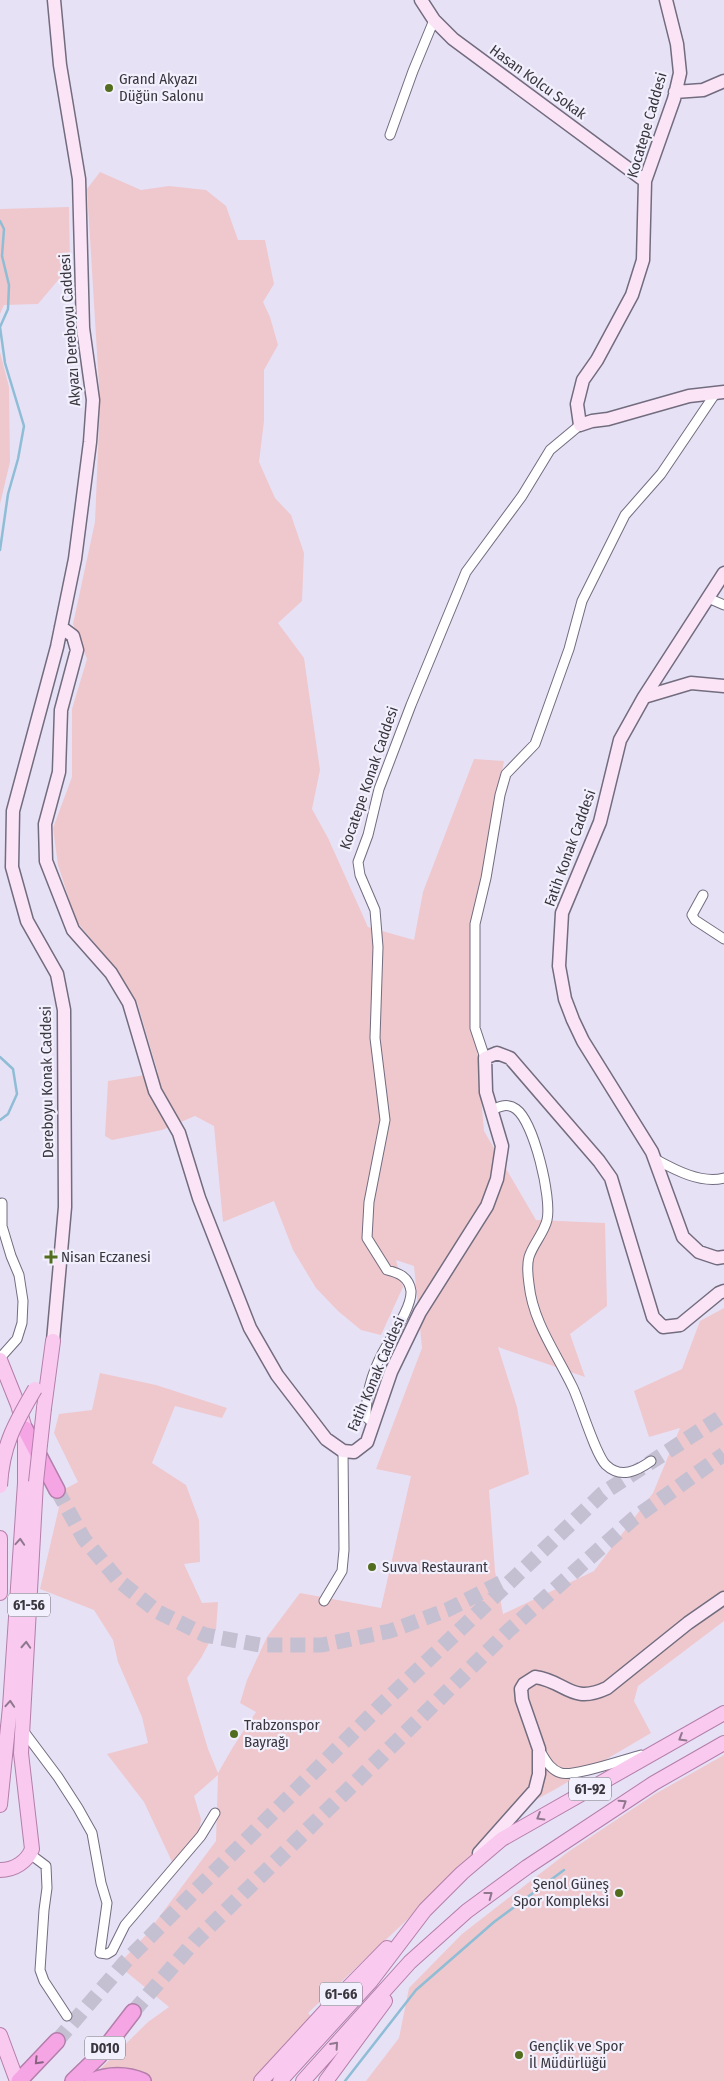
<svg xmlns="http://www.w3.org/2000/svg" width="724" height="2081" font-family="'Fira Sans Condensed',sans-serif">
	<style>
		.green { fill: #eec8cd }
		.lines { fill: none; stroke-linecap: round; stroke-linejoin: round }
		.stream { stroke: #8ebdd5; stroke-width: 2.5 }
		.highway-tunnel { stroke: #c4bfd1; stroke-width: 15; stroke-dasharray: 15 8; stroke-linecap: butt }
		.street-casing { stroke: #726c7f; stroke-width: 11 }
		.secondary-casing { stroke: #726c7f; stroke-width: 15 }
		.primary-casing { stroke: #b37eaa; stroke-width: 16 }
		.highway-casing { stroke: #b37eaa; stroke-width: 18 }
		.street { stroke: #fff; stroke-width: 9 }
		.secondary { stroke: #fce4f7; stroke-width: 12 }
		.primary { stroke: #f9c9ef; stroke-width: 14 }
		.highway { stroke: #f5a5e4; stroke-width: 15 }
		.primary-bridge-casing { stroke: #b37eaa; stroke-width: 16; stroke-linecap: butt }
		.primary-bridge { stroke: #f9c9ef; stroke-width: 14 }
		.oneway { stroke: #8f788e }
		.oneway2 { stroke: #846280 }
		.poi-dot { fill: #536d1f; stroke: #f3f0fd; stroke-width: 2 }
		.labels { text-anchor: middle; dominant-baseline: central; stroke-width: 4.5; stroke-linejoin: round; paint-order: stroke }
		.shield { fill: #f3f0fd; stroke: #716e77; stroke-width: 1 }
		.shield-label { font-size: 14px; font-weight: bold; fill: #39363e }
		.poi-label { font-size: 15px; fill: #39363e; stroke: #f3f0fd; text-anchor: start }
		.street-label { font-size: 15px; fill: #39363e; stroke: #f3f0fd }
	</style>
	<rect width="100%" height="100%" fill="#e7e1f6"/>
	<path class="green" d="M 100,172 L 141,190 L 169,186 L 206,190 L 226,206 L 238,240 L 265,240 L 274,284 L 263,302 L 270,317 L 278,345 L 264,370 L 264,421 L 259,462 L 275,498 L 291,515 L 304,553 L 302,601 L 278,623 L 304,658 L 320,770 L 312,809 L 328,838 L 368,927 L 414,940 L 423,892 L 474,759 L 504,761 L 482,876 L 475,924 L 475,1028 L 484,1131 L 536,1220 L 605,1223 L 607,1306 L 570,1334 L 585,1377 L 498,1347 L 517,1407 L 529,1474 L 489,1490 L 495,1571 L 503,1614 L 594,1571 L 653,1493 L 680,1428 L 649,1437 L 634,1391 L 682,1369 L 700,1321 L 724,1308 L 724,1621 L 638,1686 L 634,1701 L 651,1733 L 554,1790 L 504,1817 L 461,1869 L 308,2013 L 320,2025 L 268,2081 L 88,2081 L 148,2022 L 169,2007 L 118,1965 L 145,1936 L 216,1841 L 218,1775 L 194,1796 L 201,1819 L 199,1834 L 174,1866 L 144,1802 L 107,1754 L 148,1743 L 142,1717 L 118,1662 L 113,1640 L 94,1610 L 40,1589 L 63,1490 L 78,1482 L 54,1433 L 59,1414 L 92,1410 L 100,1373 L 156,1385 L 227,1408 L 222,1418 L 175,1406 L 152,1463 L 186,1485 L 199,1520 L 200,1562 L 184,1564 L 202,1603 L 218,1602 L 216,1630 L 201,1658 L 187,1678 L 208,1749 L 218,1773 L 233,1747 L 256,1712 L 240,1703 L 247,1680 L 267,1637 L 300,1593 L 381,1608 L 411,1476 L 376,1469 L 422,1348 L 414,1266 L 396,1260 L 403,1287 L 381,1335 L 361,1330 L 338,1311 L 316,1288 L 293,1250 L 274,1201 L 223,1222 L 214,1126 L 195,1116 L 162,1130 L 112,1140 L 105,1136 L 108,1081 L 158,1073 L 137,1002 L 113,965 L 76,921 L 58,865 L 53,828 L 72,777 L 72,709 L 87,659 L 73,624 L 95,522 L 100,402 L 87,189 Z
		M 69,207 L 70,266 L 38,304 L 4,305 L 0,314 L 0,209 Z
		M 0,352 L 9,387 L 10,462 L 0,504 Z
		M 724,1755 L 724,2081 L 366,2081 L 399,2038 L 409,1988 L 462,1934 L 568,1852 L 655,1794 Z"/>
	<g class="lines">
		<path class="stream" d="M 0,221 L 4,229 L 2,256 L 9,285 L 8,309 L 0,327 L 5,363 L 24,426 L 18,459 L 8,494 L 0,550
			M 0,1057 L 13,1069 L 17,1094 L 8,1114 L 0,1120
			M 345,2081 L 416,1990 L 494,1922 L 564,1870"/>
		<path class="highway-tunnel" d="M 57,1490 L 84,1539 L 119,1581 L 158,1612 L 205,1635 L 260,1645 L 322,1645 L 390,1631 L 447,1610 L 504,1581
			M 133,2012 L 194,1942 L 508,1631 L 633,1519 L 724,1454
			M 57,2041 L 125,1962 L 189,1897 L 379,1707 L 603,1493 L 724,1415"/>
		<defs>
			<path id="street" d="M 390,135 L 413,71 L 434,20
				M 708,598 L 724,605
				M 703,895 L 692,915 L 695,920 L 724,939
				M 485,1058 L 475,1028 L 475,924 L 486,878 L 500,795 L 506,774 L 535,744 L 569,649 L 582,601 L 625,515 L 661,474 L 715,394
				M 492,1110 C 500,1106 508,1103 516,1109 C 534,1122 552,1198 547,1220 C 544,1233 533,1244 529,1257 C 527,1264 528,1277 529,1284 C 533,1323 557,1354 573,1388 C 581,1405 595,1454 606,1465 C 621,1479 637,1471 651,1461
				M 655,1159 C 675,1170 701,1184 724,1178
				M 0,1358 L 17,1339 L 22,1323 L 23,1301 L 19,1275 L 11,1256 L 2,1226 L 2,1203
				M 373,1423 L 366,1417 C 366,1396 372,1373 382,1354 C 390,1338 412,1308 411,1291 C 409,1277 399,1273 387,1270 L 367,1238 L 369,1202 L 385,1120 L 375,1038 L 378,947 L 375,910 L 360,875 L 358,862 L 368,835 L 379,789 L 411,705 L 466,572 L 522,496 L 550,450 L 580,425
				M 324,1601 L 342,1571 L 344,1550 L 343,1451
				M 22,1729 L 58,1777 L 78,1808 L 92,1833 L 101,1883 L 107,1903 L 100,1953 L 107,1954 L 112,1951 L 125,1925 L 201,1836 L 215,1813
				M 540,1751 C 545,1759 550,1770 561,1773 C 574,1777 625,1759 641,1755
				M 30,1854 L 46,1866 L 47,1888 L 44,1910 L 40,1970 L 44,1981 L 67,2016"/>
			<path id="secondary" d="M 421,0 L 434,20 L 453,39 L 645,181
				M 666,0 L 677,44 L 680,73 L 674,99 L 645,181 L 643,260 L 632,295 L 597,360 L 583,380 L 577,404 L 580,425 L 592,421 L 608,419 L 689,396 L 724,392
				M 675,92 L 703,90 L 724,81
				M 724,573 L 644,697 L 620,740 L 600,822 L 562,913 L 559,966 L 565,999 L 573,1020 L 583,1041 L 652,1152 L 683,1237 L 699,1252 L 717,1258 L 724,1257
				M 61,627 L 73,636 L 77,650 L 61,710 L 59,772 L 45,824 L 46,861 L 73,930 L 111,973 L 129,1003 L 155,1091 L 179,1133 L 199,1198 L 250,1328 L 277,1375 L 326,1439 L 343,1451 L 354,1452 L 367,1442 L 391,1372 L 420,1312 L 487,1206 L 497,1179 L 502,1146 L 486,1092 L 485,1058 L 497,1053 L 510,1058 L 599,1161 L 611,1178 L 653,1317 L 663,1327 L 680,1325 L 719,1293 L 724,1291
				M 644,697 L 691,683 L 724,686
				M 53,1341 L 65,1207 L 64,1010 L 57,974 L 27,921 L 12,867 L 13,811 L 57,647 L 75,559 L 90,442 L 93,400 L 83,328 L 79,179 L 60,65 L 54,0
				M 479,1853 L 535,1790 L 539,1774 L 539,1749 L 522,1700 L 521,1689 L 524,1684 L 535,1677 C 566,1681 571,1705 607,1688 L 688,1623 L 724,1598"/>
			<path id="primary" d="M 0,1360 L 18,1405 L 25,1429 L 25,1483 L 10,1707 L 0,1805
				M 44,1408 L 53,1341
				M 0,1538 L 0,1593
				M 0,1870 C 14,1870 27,1862 32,1849 L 21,1753 L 36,1482
				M 0,2035 L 17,2081
				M 261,2081 L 331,2005 L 387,1948
				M 280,2081 L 371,1981 L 425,1910 L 462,1873 L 502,1839 L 724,1713
				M 303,2081 L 410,1962 L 467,1911 L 527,1867 L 654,1783 L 724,1743
				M 326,2081 L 385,2001"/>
			<path id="highway" d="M 25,1429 L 57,1490
				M 19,2081 L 57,2041
				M 73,2081 L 99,2056 L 133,2012
				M 92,2081 C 108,2074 127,2074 143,2081"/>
		</defs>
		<use href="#street" class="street-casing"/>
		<use href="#secondary" class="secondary-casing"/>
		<use href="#primary" class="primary-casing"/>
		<use href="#highway" class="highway-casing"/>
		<use href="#street" class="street"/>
		<use href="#secondary" class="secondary"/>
		<use href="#primary" class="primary"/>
		<use href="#highway" class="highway"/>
		<defs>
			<path id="primary-bridge" d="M 36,1482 L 44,1408
				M 0,1486 C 2,1446 15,1423 35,1389"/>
		</defs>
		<use href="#primary-bridge" class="primary-bridge-casing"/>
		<use href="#primary-bridge" class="primary-bridge"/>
	</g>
	<defs><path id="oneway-chevron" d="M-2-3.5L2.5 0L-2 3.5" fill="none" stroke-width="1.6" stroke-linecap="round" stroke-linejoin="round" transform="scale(1.25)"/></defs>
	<g class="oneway">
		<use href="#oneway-chevron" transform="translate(20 1542) rotate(-86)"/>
		<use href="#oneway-chevron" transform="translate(26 1645) rotate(-87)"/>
		<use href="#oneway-chevron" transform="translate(10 1704) rotate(-86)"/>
		<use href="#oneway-chevron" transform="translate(682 1738) rotate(149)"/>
		<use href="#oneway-chevron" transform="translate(623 1803) rotate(-33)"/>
		<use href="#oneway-chevron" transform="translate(540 1817) rotate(149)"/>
		<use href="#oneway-chevron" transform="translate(489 1895) rotate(-37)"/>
		<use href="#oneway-chevron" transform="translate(335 2045) rotate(-48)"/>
	</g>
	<use class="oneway2" href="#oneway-chevron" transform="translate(38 2061) rotate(134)"/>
	<g class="poi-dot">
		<circle cx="109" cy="88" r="5"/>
		<path d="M48.5 1249.5h5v5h5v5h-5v5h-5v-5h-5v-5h5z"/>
		<circle cx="372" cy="1567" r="5"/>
		<circle cx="234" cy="1734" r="5"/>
		<circle cx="619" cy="1893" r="5"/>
		<circle cx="519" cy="2055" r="5"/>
	</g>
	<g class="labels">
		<g class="shield">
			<rect x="8" y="1593.5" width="42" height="23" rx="4"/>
			<rect x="569" y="1777.5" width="42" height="23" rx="4"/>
			<rect x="320" y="1982.5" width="42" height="23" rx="4"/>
			<rect x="85" y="2036.5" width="40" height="23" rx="4"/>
		</g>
		<g class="shield-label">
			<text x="29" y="1605">61-56</text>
			<text x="590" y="1789">61-92</text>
			<text x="341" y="1994">61-66</text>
			<text x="105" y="2048">D010</text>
		</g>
		<g class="poi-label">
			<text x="119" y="79">Grand Akyazı<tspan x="119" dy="17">Düğün Salonu</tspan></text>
			<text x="61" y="1257">Nisan Eczanesi</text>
			<text x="382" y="1567">Suvva Restaurant</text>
			<text x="244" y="1725">Trabzonspor<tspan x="244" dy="17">Bayrağı</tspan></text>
			<text x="609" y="1884" text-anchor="end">Şenol Güneş<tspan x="609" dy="17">Spor Kompleksi</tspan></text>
			<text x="529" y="2046">Gençlik ve Spor<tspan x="529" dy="17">İl Müdürlüğü</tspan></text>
		</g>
		<g class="street-label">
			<text transform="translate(538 82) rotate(36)">Hasan Kolcu Sokak</text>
			<text transform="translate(647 125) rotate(-74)">Kocatepe Caddesi</text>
			<text transform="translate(70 330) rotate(-94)">Akyazı Dereboyu Caddesi</text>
			<text transform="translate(369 778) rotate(-71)">Kocatepe Konak Caddesi</text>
			<text transform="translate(570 848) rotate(-70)">Fatih Konak Caddesi</text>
			<text transform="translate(47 1082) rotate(-91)">Dereboyu Konak Caddesi</text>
			<text transform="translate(376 1374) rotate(-67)">Fatih Konak Caddesi</text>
		</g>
	</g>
</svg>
